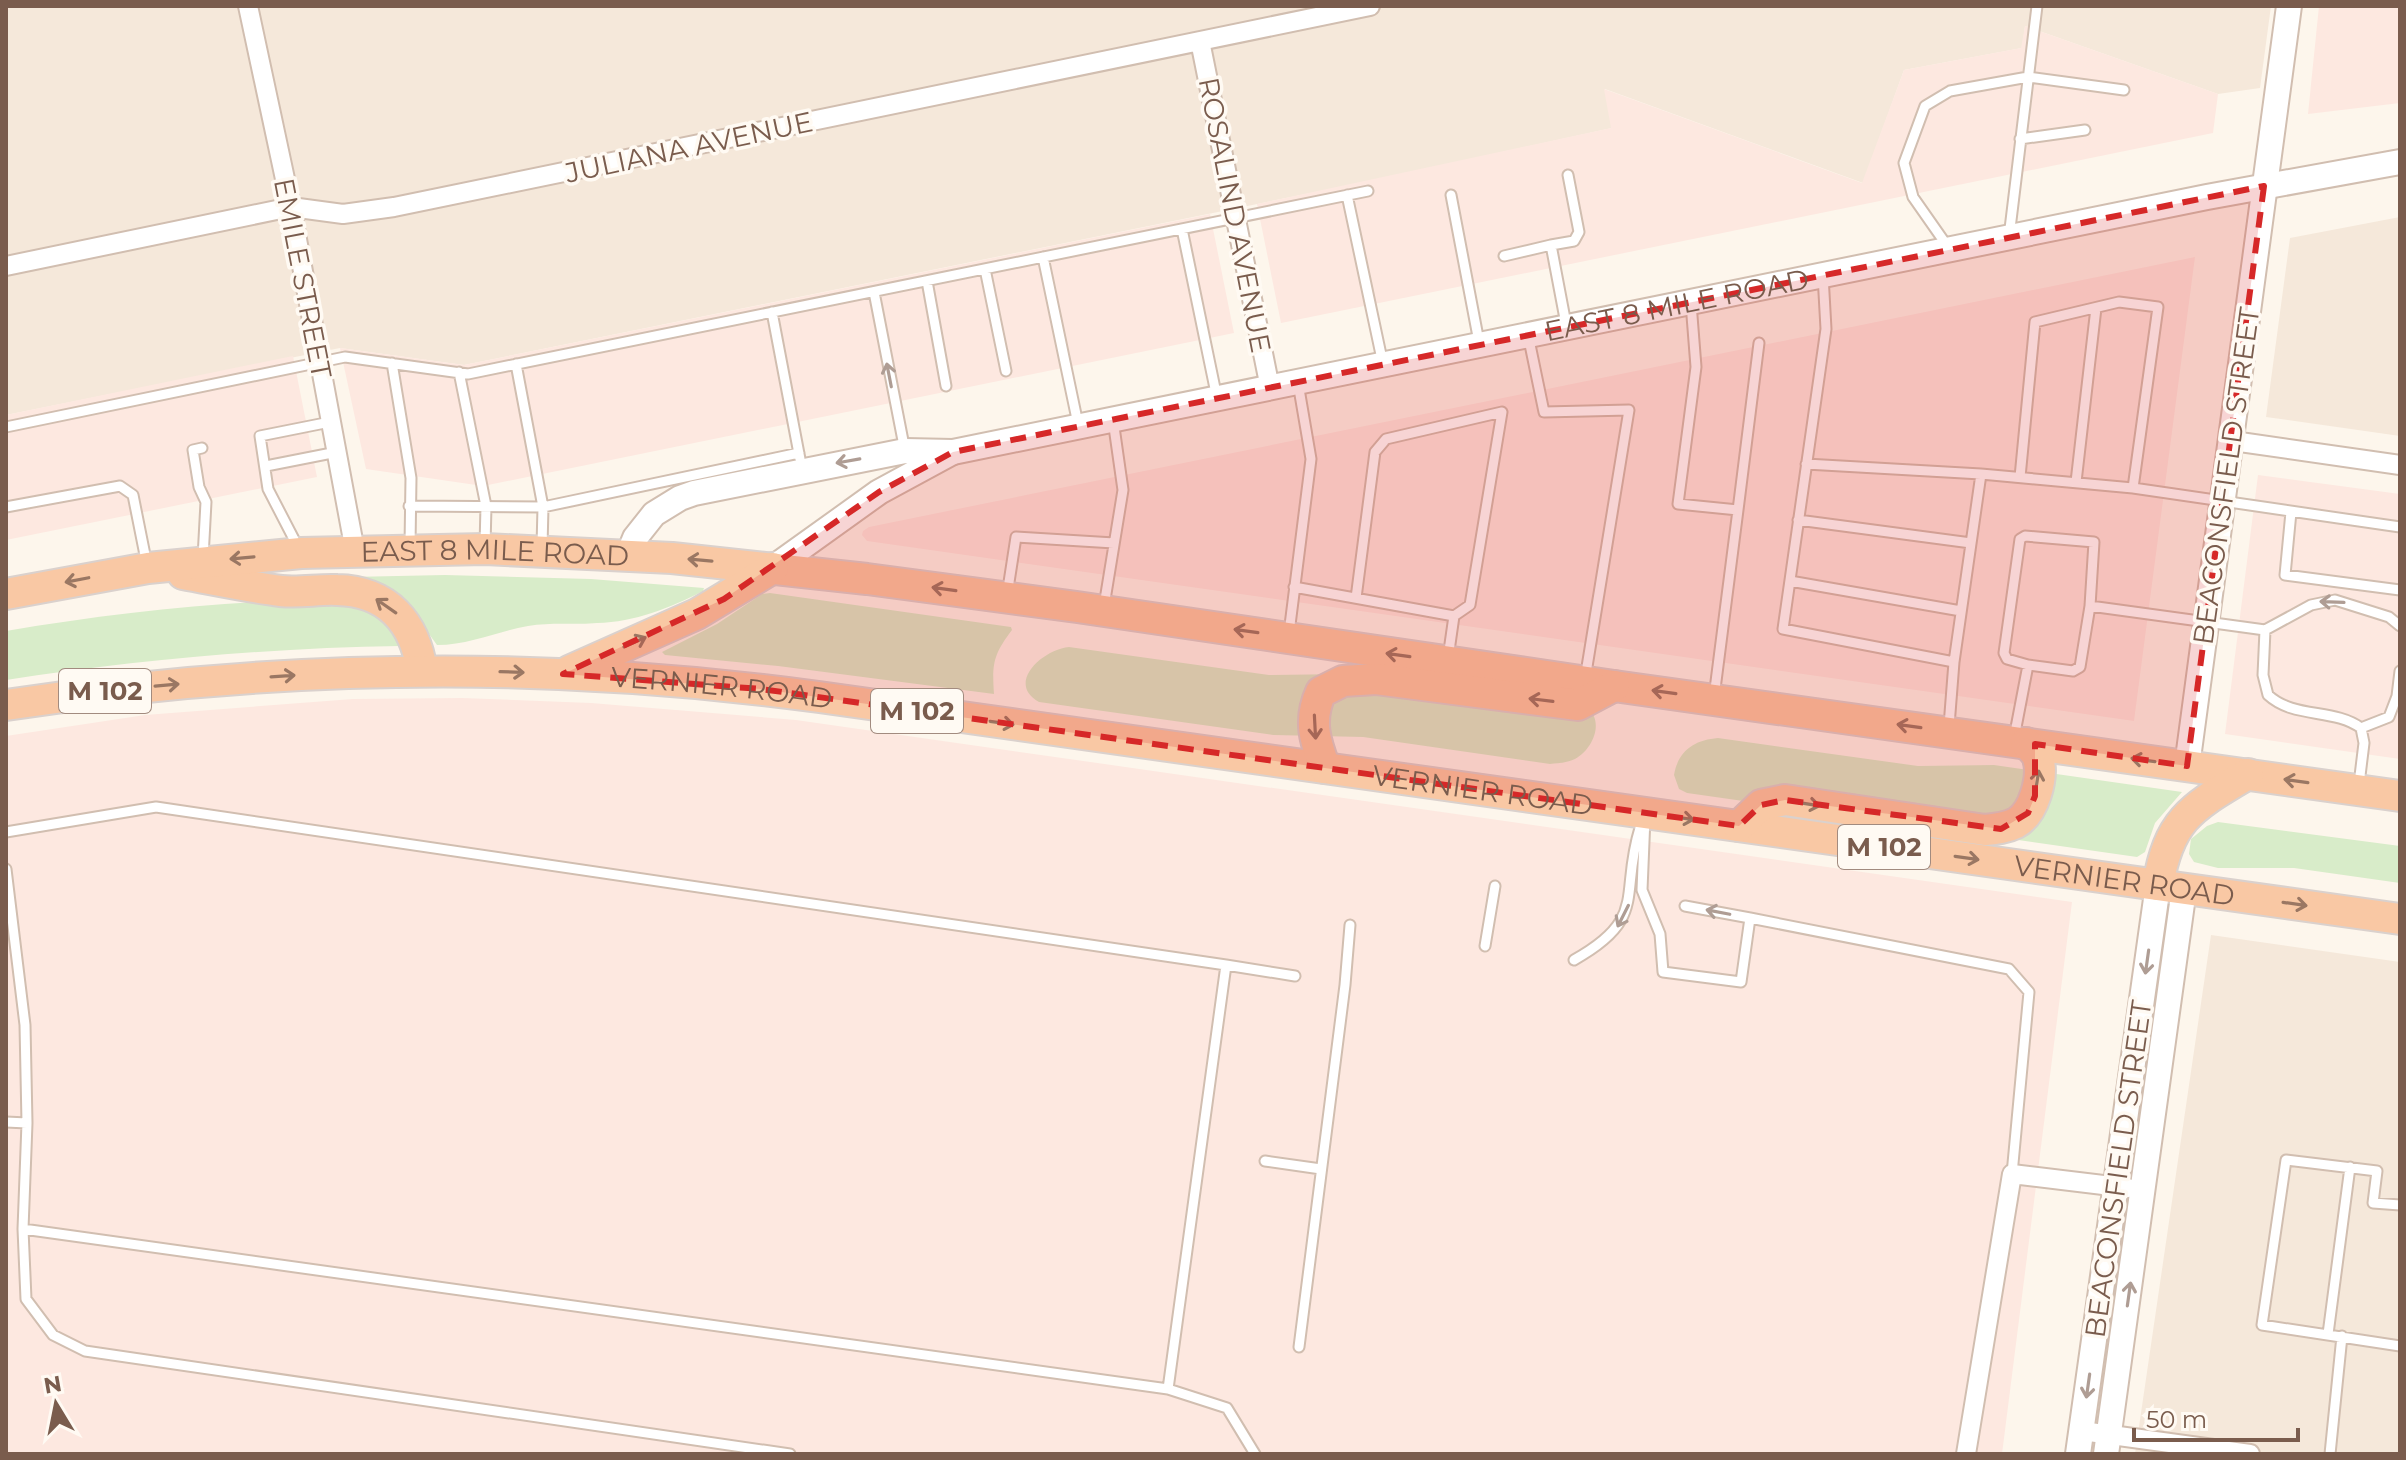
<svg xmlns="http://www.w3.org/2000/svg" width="2406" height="1460" font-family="Montserrat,sans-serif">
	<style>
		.residential { fill: #f5e8da }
		.commercial { fill: #fde8e0 }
		.green { fill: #d8ecc9 }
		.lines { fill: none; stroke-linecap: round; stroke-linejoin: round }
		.service-casing { stroke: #d1beb0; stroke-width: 13 }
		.minor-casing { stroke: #d1beb0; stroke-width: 22 }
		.tertiary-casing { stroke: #d1beb0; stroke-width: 28 }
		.trunk-casing { stroke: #dad1cd; stroke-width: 34 }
		.service { stroke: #fff; stroke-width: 9 }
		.minor { stroke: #fff; stroke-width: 18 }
		.tertiary { stroke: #fff; stroke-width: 24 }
		.trunk { stroke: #f9c8a4; stroke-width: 30 }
		.oneway { stroke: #af9d94 }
		.oneway2 { stroke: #9a7763 }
		.marked { fill: #d62828; fill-opacity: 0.2; stroke: #d62828; stroke-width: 6; stroke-dasharray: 16 10; stroke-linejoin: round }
		.labels { text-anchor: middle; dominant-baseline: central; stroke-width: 7; stroke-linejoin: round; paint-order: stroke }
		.shield { fill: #fffaf3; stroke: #a28b7f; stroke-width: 2 }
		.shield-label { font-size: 26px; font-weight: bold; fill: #7a5c4d }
		.street-label { font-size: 28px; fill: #7a5c4d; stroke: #fffaf3 }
	</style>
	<rect width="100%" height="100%" fill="#fdf6ec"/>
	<path class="residential" d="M 6,6 L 2271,6 L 2260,88 L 2218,94 L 2025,26 L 2022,48 L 1904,70 L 1863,183 L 1605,89 L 1612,128 L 1375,180 L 464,365 L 340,348 L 6,415 Z
		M 2400,217 L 2400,436 L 2266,417 L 2290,238 Z
		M 2211,935 L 2400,962 L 2400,1454 L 2135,1454 Z"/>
	<path class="commercial" d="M 2319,6 L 2400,6 L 2400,103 L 2308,114 Z
		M 2025,26 L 2218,94 L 2213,133 L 1281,323 L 1257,204 L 1611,128 L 1604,89 L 1862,183 L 1904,70 L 2021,48 Z
		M 1210,214 L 1234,333 L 483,486 L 366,469 L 340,348 L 464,365 Z
		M 2195,257 L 2134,721 L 867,541 L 862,535 L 863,531 L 869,527 Z
		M 293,356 L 317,477 L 6,540 L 6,415 Z
		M 2258,475 L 2400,494 L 2400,759 L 2225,734 Z
		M 462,698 L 591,703 L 796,720 L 2072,902 L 2002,1454 L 6,1454 L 6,736 L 145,715 L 353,699 Z"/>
	<path class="green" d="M 445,575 L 591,579 L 704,588 L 703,591 C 670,608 635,622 597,623 C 574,625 551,622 528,626 C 498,631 469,645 437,645 L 416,616 L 350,577 Z
		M 770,593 L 1011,627 L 1012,630 C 993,655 992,664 994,694 L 778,666 L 665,655 L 662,652 L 717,624 L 762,594 Z
		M 349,600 L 387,619 L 400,646 C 268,648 136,660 6,680 L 6,631 C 120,612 233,599 349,600 Z
		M 1069,647 L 1269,675 L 1346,674 L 1589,709 C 1604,724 1592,750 1575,759 C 1567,763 1558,763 1550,764 L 1363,737 L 1273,735 L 1039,702 C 1006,684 1041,650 1069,647 Z
		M 1718,738 L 1918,766 L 1994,765 L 2182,792 L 2155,823 L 2145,852 L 2137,857 L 1687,793 L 1679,789 L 1674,775 C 1678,751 1694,740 1718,738 Z
		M 2218,822 L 2400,846 L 2400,883 L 2294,868 L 2218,868 L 2194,862 L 2189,854 L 2191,839 L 2207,826 Z"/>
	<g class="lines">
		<defs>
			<path id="service" d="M 2020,139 L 2085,130
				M 1347,195 L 1383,364
				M 1451,195 L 1479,342
				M 1182,229 L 1217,398
				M 2009,237 L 2037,6
				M 1948,247 L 1913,197 L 1904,163 L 1925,106 L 1950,91 L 2028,77 L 2124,90
				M 1504,256 L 1551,245
				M 1043,257 L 1078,424
				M 985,269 L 1006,371
				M 927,281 L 946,386
				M 874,292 L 905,451
				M 1691,303 L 1696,367 L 1678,504 L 1738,510 L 1759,343
				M 772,312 L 800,459
				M 1566,324 L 1551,245 L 1574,241 L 1579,232 L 1568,175
				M 1528,335 L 1544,412 L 1629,410 L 1585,679
				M 392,363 L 411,478 L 410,546
				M 459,372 L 486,506 L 485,546
				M 6,427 L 345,357 L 468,374 L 1368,191
				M 202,448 L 193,450 L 199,487 L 206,502 L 203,558
				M 1806,464 L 1981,474 L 1954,662 L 1783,629 L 1826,329 L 1823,275
				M 266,466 L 337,452
				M 1981,474 L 2133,488 L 2158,307 L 2119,302 L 2035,322 L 2020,477
				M 2076,482 L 2096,308
				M 2133,488 L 2400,527
				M 409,506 L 543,507 L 516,364
				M 6,507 L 120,486 L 133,495 L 147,565
				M 2291,512 L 2285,575 L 2400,590
				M 1798,520 L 1971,543
				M 298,547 L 268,489 L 260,436 L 330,422
				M 542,547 L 543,507 L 799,453
				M 1790,581 L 1961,611
				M 1294,587 L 1454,616 L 1448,658
				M 1007,595 L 1016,537 L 1114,543
				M 1356,598 L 1375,452 L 1386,439 L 1502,412 L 1470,605 L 1454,616
				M 1104,606 L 1123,490 L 1113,420
				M 2090,606 L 2265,630 L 2263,675 L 2268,695 C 2294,719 2334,708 2361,728 L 2364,743 L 2359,784
				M 2265,630 L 2311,605 L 2335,600 L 2389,617 L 2400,626
				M 1289,633 L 1311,459 L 1298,383
				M 1714,697 L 1738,510
				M 1949,726 L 1954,662
				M 2361,728 L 2389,717 L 2397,696 L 2400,671
				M 2014,738 L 2028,665 L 2073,671 L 2080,667 L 2090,606 L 2094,542 L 2025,536 L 2020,539 L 2004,653 L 2007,659 L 2028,665
				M 1645,817 L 1642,890 L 1660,934 L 1663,972 L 1741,982 L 1750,918 L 2009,969 L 2029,992 L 2012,1174
				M 6,832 L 156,807 L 1226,965
				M 6,869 L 25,1025 L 27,1123 L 23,1229 L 26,1299 L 53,1335 L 85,1351 L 790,1454
				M 1685,906 L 1750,918
				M 1485,946 L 1495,886
				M 1574,960 C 1649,918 1619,895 1640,828
				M 6,1122 L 27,1123
				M 1265,1161 L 1321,1169
				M 2400,1205 L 2373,1203 L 2377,1171 L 2286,1160 L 2262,1325 L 2400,1346
				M 23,1229 L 1168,1389 L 1226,965 L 1295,976
				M 2328,1334 L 2350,1167
				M 1299,1347 L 1345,985 L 1350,925
				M 1168,1389 L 1227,1408 L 1255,1454
				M 2330,1454 L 2342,1336"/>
			<path id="minor" d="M 248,6 L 291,207 L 355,551
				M 1200,41 L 1270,388
				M 6,266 L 291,207 L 343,214 L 394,207 L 1370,6
				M 2233,441 L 2400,465
				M 2082,1431 L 2250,1454
				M 1966,1454 L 2012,1174 L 2128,1188"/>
			<g id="tertiary">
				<path id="s1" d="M 628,555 L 635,538 L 654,514 L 680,498 L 694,493 L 905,451 L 953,452 L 2207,197 L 2400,162"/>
				<path d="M 773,568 L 879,492 L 951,453"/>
				<path d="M 2187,766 L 2289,6"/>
				<path d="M 2078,1454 L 2158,885"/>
				<path d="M 2106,1454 L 2184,889"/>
			</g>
			<g id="trunk">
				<path d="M 183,574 C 216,580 248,587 281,591 C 300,593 319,589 337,590 C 388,591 415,623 422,671"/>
				<path id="s2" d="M 6,594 L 148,568 L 301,553 L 485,549 L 672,558 L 867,579 L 1077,607 L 1614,686 L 2400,796"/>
				<path d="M 569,671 L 697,614 L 773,568"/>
				<path id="s3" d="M 6,705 C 276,664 549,660 819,697 L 2400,919"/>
				<path d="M 1325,768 C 1315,741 1308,720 1321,692 L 1343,681 L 1376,679 L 1578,705 L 1614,686"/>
				<path d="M 1739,826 L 1761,805 L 1785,800 L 1985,830 C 1996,829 2006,828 2016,823 C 2034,813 2044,777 2038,758 C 2036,752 2030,747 2026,743"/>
				<path d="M 2158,885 C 2169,818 2193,807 2248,774"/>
			</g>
		</defs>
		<use href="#service" class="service-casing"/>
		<use href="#minor" class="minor-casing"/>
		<use href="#tertiary" class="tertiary-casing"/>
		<use href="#trunk" class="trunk-casing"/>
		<use href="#service" class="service"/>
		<use href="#minor" class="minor"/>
		<use href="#tertiary" class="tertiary"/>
		<use href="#trunk" class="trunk"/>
	</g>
	<defs><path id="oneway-shaft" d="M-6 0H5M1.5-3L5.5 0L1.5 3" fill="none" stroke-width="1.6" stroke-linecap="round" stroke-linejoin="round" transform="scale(2)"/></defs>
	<g class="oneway">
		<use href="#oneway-shaft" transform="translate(889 375) rotate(-101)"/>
		<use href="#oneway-shaft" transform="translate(848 461) rotate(170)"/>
		<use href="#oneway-shaft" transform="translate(2332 602) rotate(-178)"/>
		<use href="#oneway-shaft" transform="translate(1718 912) rotate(-169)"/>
		<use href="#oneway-shaft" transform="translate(1623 916) rotate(117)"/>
		<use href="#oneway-shaft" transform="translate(2147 962) rotate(98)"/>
		<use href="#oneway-shaft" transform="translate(2129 1294) rotate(-82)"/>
		<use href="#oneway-shaft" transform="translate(2088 1386) rotate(98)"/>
	</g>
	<g class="oneway2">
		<use href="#oneway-shaft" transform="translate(242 558) rotate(175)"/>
		<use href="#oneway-shaft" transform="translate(700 560) rotate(-175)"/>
		<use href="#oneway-shaft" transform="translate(77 580) rotate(169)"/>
		<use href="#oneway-shaft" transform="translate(944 589) rotate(-172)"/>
		<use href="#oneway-shaft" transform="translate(386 606) rotate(-145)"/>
		<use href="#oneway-shaft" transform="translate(1246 631) rotate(-172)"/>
		<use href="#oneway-shaft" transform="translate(635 642) rotate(-24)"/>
		<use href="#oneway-shaft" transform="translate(1398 655) rotate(-172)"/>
		<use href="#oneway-shaft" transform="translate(512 672) rotate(2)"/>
		<use href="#oneway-shaft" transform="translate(283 676) rotate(-4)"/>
		<use href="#oneway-shaft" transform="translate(167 685) rotate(-5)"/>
		<use href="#oneway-shaft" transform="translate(1664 692) rotate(-172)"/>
		<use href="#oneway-shaft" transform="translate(1541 700) rotate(-173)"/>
		<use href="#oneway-shaft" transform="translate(1002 723) rotate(8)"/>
		<use href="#oneway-shaft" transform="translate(1909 726) rotate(-172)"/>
		<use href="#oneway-shaft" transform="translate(1315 727) rotate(87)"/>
		<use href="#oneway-shaft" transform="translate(2143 760) rotate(-172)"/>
		<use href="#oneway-shaft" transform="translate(2296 781) rotate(-172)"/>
		<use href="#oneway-shaft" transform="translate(2037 782) rotate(-81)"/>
		<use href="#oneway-shaft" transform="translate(1808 804) rotate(9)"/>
		<use href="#oneway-shaft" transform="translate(1682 818) rotate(8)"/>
		<use href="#oneway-shaft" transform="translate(1967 858) rotate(8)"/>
		<use href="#oneway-shaft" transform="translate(2295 904) rotate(8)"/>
	</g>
	<path class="marked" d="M 2264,186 L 2187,766 L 2035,744 L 2035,796 L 2028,813 L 2001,829 L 1785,800 L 1761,805 L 1739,826 L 761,689 L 563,674 L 724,599 L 879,492 L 953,452 Z"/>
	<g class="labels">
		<g class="shield">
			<rect x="59" y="669" width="92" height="44" rx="6"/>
			<rect x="871" y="689" width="92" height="44" rx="6"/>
			<rect x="1838" y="825" width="92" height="44" rx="6"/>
		</g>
		<g class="shield-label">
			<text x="105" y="691">M 102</text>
			<text x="917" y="711">M 102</text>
			<text x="1884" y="847">M 102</text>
		</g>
		<g class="street-label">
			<text transform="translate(689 147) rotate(-12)">JULIANA AVENUE</text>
			<text transform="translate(1235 215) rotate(79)">ROSALIND AVENUE</text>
			<text transform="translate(303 278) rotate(79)">EMILE STREET</text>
			<text stroke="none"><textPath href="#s1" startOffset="1096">EAST 8 MILE ROAD</textPath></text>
			<text transform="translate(2226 476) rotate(-82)">BEACONSFIELD STREET</text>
			<text stroke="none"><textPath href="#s2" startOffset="492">EAST 8 MILE ROAD</textPath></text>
			<text stroke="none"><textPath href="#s3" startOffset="718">VERNIER ROAD</textPath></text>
			<text stroke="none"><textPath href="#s3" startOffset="1486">VERNIER ROAD</textPath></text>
			<text stroke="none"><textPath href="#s3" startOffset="2134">VERNIER ROAD</textPath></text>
			<text transform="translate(2118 1169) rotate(-82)">BEACONSFIELD STREET</text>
		</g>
	</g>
	<rect width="2406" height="1460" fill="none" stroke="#7a5c4d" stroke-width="16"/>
	<g transform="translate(56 1404) rotate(350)" stroke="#fffaf3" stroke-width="6" paint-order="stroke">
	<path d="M0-6L14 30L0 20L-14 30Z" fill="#7a5c4d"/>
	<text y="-12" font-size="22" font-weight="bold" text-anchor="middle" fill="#7a5c4d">N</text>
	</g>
	<path d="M2134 1428v12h164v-12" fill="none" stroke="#7a5c4d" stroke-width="4"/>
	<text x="2146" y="1428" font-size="24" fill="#7a5c4d" stroke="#fffaf3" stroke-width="6" paint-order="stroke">50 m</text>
</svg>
